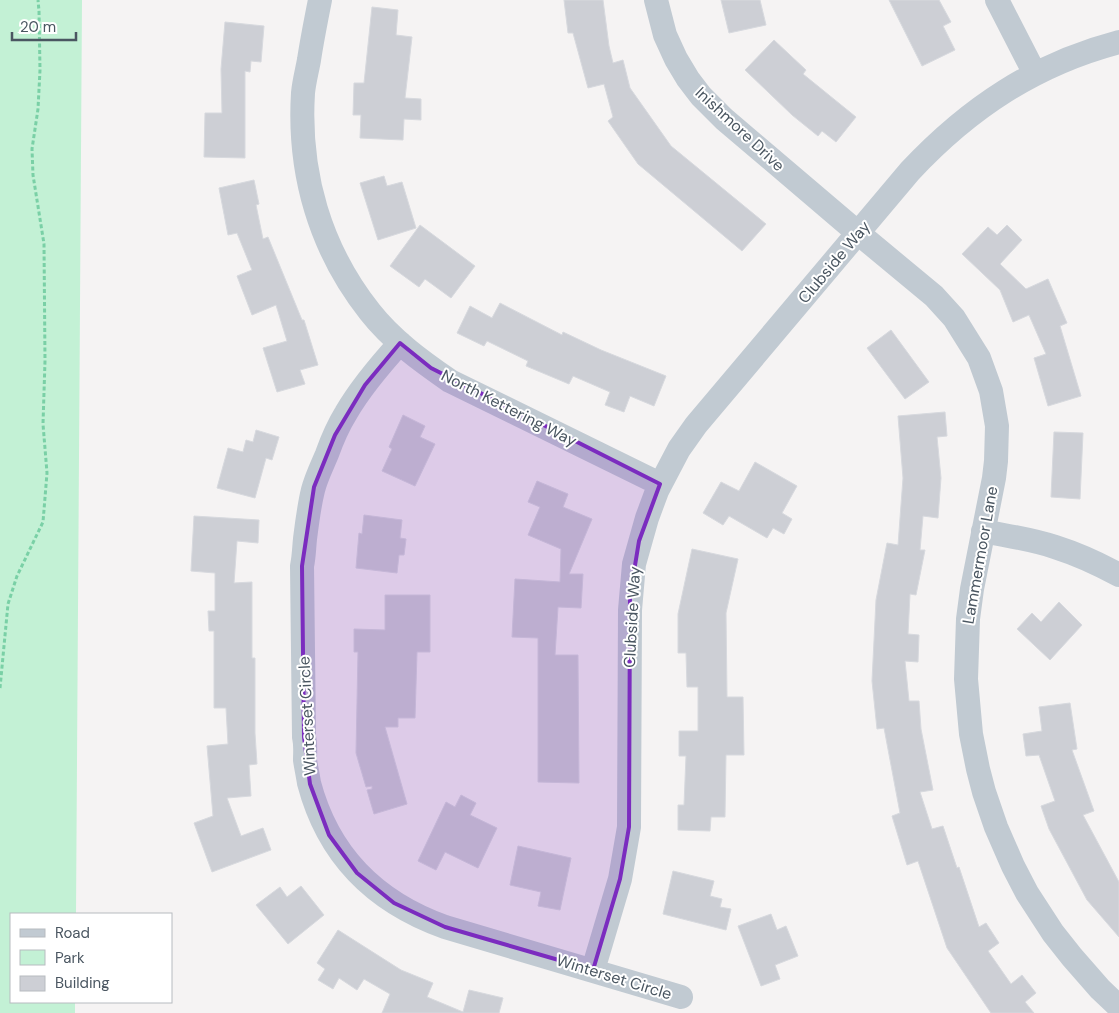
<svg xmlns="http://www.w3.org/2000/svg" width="1119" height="1013" font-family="'DM Sans',sans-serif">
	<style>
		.green { fill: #c3f1d5 }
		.building { fill: #cdcfd5; stroke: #d7d9de }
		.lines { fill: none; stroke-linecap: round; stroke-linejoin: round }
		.path { stroke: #7ad0a6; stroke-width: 3; stroke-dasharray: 4 2.5; stroke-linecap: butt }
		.minor { stroke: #c1cad2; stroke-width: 24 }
		.marked { fill: #7b2cbf; fill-opacity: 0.2; stroke: #7b2cbf; stroke-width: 4; stroke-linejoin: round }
		.labels { text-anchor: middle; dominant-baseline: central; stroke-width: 4; stroke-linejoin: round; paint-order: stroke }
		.street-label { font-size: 16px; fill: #4a5661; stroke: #fff }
	</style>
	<rect width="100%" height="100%" fill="#f5f3f3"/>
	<path class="green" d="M 0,0 L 82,0 L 76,914 L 11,914 L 11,1002 L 75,1002 L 75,1013 L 0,1013 Z"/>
	<path class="building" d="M 564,0 L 603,0 L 609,46 L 613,63 L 623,60 L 630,88 L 671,146 L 766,224 L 742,251 L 638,164 L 608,121 L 613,117 L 604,84 L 588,88 L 573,33 L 568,33 Z
		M 721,0 L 760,0 L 766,25 L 729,33 Z
		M 889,0 L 939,0 L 951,22 L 943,26 L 955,50 L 922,66 Z
		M 372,7 L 398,10 L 396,35 L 412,37 L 405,98 L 421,99 L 421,120 L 404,119 L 403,140 L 360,138 L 361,115 L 353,115 L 354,83 L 364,83 Z
		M 225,22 L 264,26 L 261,62 L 251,61 L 250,72 L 245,71 L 245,158 L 204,157 L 205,113 L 222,113 L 221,69 Z
		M 774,40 L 806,70 L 803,74 L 856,117 L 836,142 L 822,131 L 818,136 L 792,115 L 745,70 Z
		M 384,176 L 387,186 L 402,182 L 416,228 L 378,240 L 360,183 Z
		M 254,180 L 259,204 L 256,205 L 263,239 L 268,237 L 302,320 L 304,320 L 318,365 L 300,370 L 305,384 L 277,392 L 263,348 L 287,341 L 276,305 L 252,315 L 237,276 L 252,270 L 237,233 L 228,235 L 219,188 Z
		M 420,225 L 475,266 L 451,298 L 425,279 L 419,287 L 390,266 Z
		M 1007,225 L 1022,240 L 1000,264 L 1026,289 L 1048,279 L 1067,323 L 1060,326 L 1081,396 L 1048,406 L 1034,358 L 1046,354 L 1029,315 L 1013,322 L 1000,290 L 962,254 L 988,227 L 997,235 Z
		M 500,303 L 562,335 L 563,332 L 601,350 L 666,376 L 654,406 L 630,396 L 624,412 L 605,405 L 610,392 L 573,376 L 569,384 L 526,366 L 528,361 L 487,341 L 484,346 L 457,333 L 470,306 L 492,318 Z
		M 891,330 L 929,382 L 905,399 L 867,348 Z
		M 945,412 L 947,436 L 937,437 L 941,478 L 938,518 L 923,516 L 920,550 L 925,550 L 916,595 L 910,594 L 908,634 L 919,635 L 918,662 L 905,661 L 909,701 L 919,701 L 921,729 L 933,790 L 920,792 L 932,829 L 943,826 L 957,868 L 959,867 L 979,927 L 986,923 L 999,943 L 988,951 L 1011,984 L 1022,975 L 1036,993 L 1025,1002 L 1034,1013 L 991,1013 L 947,948 L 918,861 L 907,865 L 892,816 L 900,813 L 884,728 L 877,729 L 872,681 L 876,600 L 887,543 L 898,545 L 903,478 L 898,416 Z
		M 403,415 L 425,426 L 420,437 L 435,444 L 415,486 L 382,471 L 392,449 L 389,447 Z
		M 256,430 L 279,437 L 272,460 L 266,458 L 255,498 L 217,488 L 228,448 L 243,452 L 246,440 L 253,442 Z
		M 1054,432 L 1083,433 L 1080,499 L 1051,497 Z
		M 755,462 L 797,486 L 782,513 L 792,519 L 784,534 L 773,528 L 767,538 L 729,516 L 723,525 L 703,513 L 721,482 L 739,491 Z
		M 537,481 L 568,494 L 563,507 L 592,519 L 569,574 L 583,574 L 581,608 L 558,607 L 555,655 L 578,655 L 579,783 L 538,782 L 538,638 L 512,637 L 515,579 L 560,582 L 561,549 L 528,535 L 540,507 L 528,502 Z
		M 364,515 L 402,520 L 400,538 L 406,539 L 404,555 L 399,555 L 397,573 L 356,568 L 359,533 L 362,534 Z
		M 194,516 L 259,520 L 258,543 L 237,541 L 234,583 L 252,582 L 252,658 L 255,658 L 255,733 L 257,764 L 249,765 L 251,796 L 227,798 L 241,836 L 263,828 L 271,850 L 212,872 L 194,823 L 213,816 L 207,746 L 228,744 L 226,708 L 214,708 L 214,631 L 209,631 L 208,611 L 215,611 L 215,573 L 191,571 Z
		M 692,549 L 738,559 L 726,613 L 727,697 L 743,697 L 744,755 L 726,755 L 725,817 L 711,817 L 710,831 L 678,830 L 678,805 L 684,805 L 686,756 L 679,756 L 679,731 L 698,731 L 698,687 L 687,687 L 686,653 L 678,653 L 678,614 Z
		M 385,595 L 430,595 L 430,652 L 417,652 L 415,718 L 398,718 L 398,727 L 385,727 L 407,804 L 374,814 L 367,790 L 372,789 L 372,786 L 366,787 L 356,753 L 358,652 L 354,652 L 354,629 L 385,630 Z
		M 1059,602 L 1082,625 L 1050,660 L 1017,629 L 1032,613 L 1041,622 Z
		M 1070,703 L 1077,749 L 1072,750 L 1094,811 L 1083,815 L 1119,882 L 1119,937 L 1087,900 L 1049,829 L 1041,806 L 1055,801 L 1039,755 L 1026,756 L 1023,734 L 1042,731 L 1039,707 Z
		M 461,795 L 476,803 L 470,815 L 497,828 L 478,868 L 445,852 L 436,870 L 418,861 L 446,802 L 455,807 Z
		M 518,846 L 571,858 L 560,910 L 538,906 L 541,892 L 510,885 Z
		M 673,871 L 714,881 L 710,896 L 722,899 L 720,907 L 731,909 L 726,930 L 663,914 Z
		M 301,886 L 324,915 L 288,944 L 256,905 L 280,887 L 287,897 Z
		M 771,914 L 777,930 L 786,926 L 798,956 L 775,965 L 780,979 L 761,986 L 738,926 Z
		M 338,930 L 401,970 L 433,983 L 427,997 L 463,1012 L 469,990 L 503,998 L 499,1013 L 382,1013 L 390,994 L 364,979 L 357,990 L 339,978 L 333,989 L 318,980 L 325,969 L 317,963 Z"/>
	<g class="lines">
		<path class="path" d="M 0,688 L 8,604 L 17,576 L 43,522 L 47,473 L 43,424 L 45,361 L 44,244 L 33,175 L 32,149 L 38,109 L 40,70 L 39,11 L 38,0"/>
		<path class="minor" d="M 320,0 C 316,20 312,40 309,60 C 307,71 304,82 303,93 C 298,173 320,249 370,312 C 392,340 421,361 450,381 L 660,484
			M 656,0 L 665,35 L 676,59 L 688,79 L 701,96 L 724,119 L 858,233 L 934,296 L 954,318 L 979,358 L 991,391 L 997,426 L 996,461 L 994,478 L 972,589 L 968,619 L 966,679 L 971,734 L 978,769 L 984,792 L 996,827 L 1013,866 L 1027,893 L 1053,933 L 1072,957 L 1100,989 L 1119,1007
			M 997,0 L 1035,74
			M 400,343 C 380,365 361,387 346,413 C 338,426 332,440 327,454 C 322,466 316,478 313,490 C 309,506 307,523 305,539 C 304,548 304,557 302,566 L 304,737 C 306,745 305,752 305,760 C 306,767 308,776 309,783 C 328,855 375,902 445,927 L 681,997
			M 983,531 C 1007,536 1031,539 1055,547 C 1077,554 1099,564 1119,575
			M 593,970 L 620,879 L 629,827 L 630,610 L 634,564 L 647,518 L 657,491 L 679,449 L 696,425 L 910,171 C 969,108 1035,64 1119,42"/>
	</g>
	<path class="marked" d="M 400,343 L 431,368 L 660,484 L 639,541 L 630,596 L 629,827 L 620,879 L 593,970 L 445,927 L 394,903 L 357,873 L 329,835 L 310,784 L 304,737 L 302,566 L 314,487 L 335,435 L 365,385 Z"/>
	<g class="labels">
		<g class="street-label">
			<text transform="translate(740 129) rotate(43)">Inishmore Drive</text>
			<text transform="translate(834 262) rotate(-50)">Clubside Way</text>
			<text transform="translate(509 408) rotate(27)">North Kettering Way</text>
			<text transform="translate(980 555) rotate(-80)">Lammermoor Lane</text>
			<text transform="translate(632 617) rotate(-87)">Clubside Way</text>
			<text transform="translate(307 716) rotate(-93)">Winterset Circle</text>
			<text transform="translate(614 977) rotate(17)">Winterset Circle</text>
		</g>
	</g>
	<rect x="10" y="913" width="162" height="90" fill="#ffffff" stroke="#b7bbc0"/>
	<rect x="20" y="929" width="25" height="8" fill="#c1cad2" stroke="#b7bbc0"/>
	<text x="55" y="938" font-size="15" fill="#4a5661">Road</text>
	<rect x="20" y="950" width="25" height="15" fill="#c3f1d5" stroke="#b7bbc0"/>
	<text x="55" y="963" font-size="15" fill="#4a5661">Park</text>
	<rect x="20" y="976" width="25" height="15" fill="#cdcfd5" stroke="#b7bbc0"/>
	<text x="55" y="988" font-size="15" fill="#4a5661">Building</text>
	<path d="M12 32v8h64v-8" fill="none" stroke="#4a5661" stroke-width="2.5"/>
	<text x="20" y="32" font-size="15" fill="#4a5661" stroke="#ffffff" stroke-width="4" paint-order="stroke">20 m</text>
</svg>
